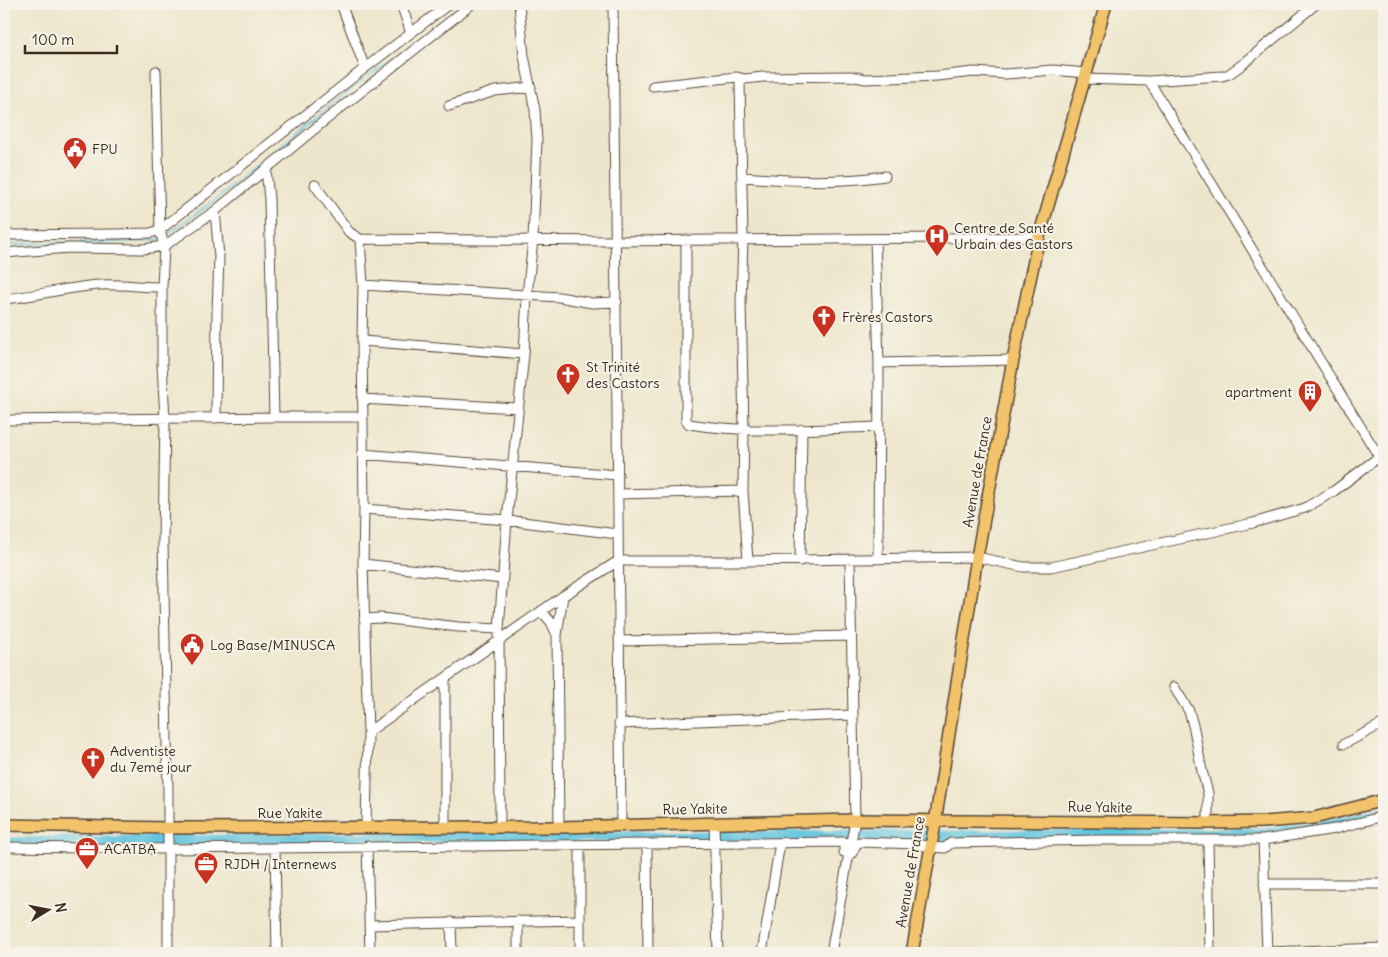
<svg xmlns="http://www.w3.org/2000/svg" width="1388" height="957" font-family="Delius,sans-serif">
	<style>
		.lines { fill: none; stroke-linecap: round; stroke-linejoin: round }
		.stream { stroke: #61c4df; stroke-width: 2 }
		.river { stroke: #61c4df; stroke-width: 11 }
		.minor-casing { stroke: #564638; stroke-width: 11 }
		.major-casing { stroke: #564638; stroke-width: 14 }
		.minor { stroke: #fff; stroke-width: 9 }
		.major { stroke: #f2c36a; stroke-width: 11 }
		.labels { text-anchor: middle; dominant-baseline: central; stroke-width: 4; stroke-linejoin: round; paint-order: stroke }
		.poi-label { font-size: 14px; fill: #3b2a1e; stroke: #f7f3e8; text-anchor: start }
		.street-label { font-size: 14px; fill: #3b2a1e; stroke: #f7f3e8 }
	</style>
	<rect width="100%" height="100%" fill="#f7f3e8"/>
	<filter id="ink" filterUnits="userSpaceOnUse"><feTurbulence type="fractalNoise" baseFrequency=".02" numOctaves="2"/><feDisplacementMap in="SourceGraphic" scale="10" xChannelSelector="R" yChannelSelector="G"/><feConvolveMatrix kernelMatrix="1 2 1 2 8 2 1 2 1" color-interpolation-filters="sRGB"/></filter>
	<filter id="wash" filterUnits="userSpaceOnUse"><feTurbulence type="fractalNoise" baseFrequency=".0096" numOctaves="4" result="noise"/><feDisplacementMap in="SourceGraphic" scale="20" xChannelSelector="R" yChannelSelector="G"/><feGaussianBlur stdDeviation="1.12" result="paint"/><feColorMatrix in="noise" values="0 0 0 0 0 0 0 0 0 0 0 0 0 0 0 0 0 1.4 0 .05"/><feComposite in="paint" operator="in"/></filter>
	<g filter="url(#wash)">
		<rect width="100%" height="100%" fill="#eee6cc"/>
		<g class="lines">
			<path class="stream" d="M 164,237 L 223,194 L 347,92 L 423,36 L 463,4
				M 4,245 L 137,241 L 159,239"/>
			<path class="river" d="M 4,843 L 445,837 L 957,836 L 1273,833 L 1340,823 L 1384,811"/>
		</g>
	</g>
	<g filter="url(#ink)">
		<g class="lines">
			<defs>
				<path id="minor" d="M 341,4 L 365,68
					M 401,4 L 411,33
					M 613,4 L 621,825
					M 156,71 L 160,230 L 164,246 L 162,287 L 162,364 L 165,419 L 163,542 L 168,792 L 168,953
					M 1084,79 L 1149,81 L 1222,76 L 1229,74 L 1243,64 L 1316,4
					M 1149,81 L 1384,465
					M 653,86 L 737,77 L 745,79
					M 449,106 L 495,91 L 531,87
					M 266,169 L 269,199 L 274,417
					M 743,177 C 791,181 837,183 885,176
					M 315,185 L 349,232 L 360,239 L 616,241 L 1039,237
					M 215,211 L 219,257 L 217,312 L 216,418
					M 4,235 L 116,234 L 150,233 L 160,230 L 365,68 L 449,4
					M 360,239 L 363,285 L 362,341 L 364,509 L 363,564 L 368,732 L 366,827
					M 875,239 L 879,363 L 878,559
					M 686,240 L 686,420 L 689,424 C 750,434 816,429 878,427
					M 4,253 L 69,248 L 143,249 L 164,246 L 215,211 L 323,122 L 472,4
					M 363,285 L 559,297 L 592,303 L 617,302
					M 4,299 C 36,296 68,287 100,285 C 121,284 142,287 162,287
					M 362,341 L 524,354
					M 879,363 L 1013,360
					M 362,399 L 518,408
					M 4,420 L 274,417 L 362,417
					M 362,454 L 618,475
					M 618,494 L 743,491
					M 364,509 L 507,520 L 617,534
					M 748,561 L 743,491 L 744,428 L 741,303 L 743,239 L 740,82 L 745,79 L 763,77 L 850,76 L 866,79 L 937,76 L 974,72 L 1006,74 L 1053,70 L 1085,73
					M 800,561 L 802,429
					M 363,564 L 502,579
					M 541,611 L 551,622 L 557,635
					M 364,619 L 380,618 L 459,627 L 499,629
					M 619,641 L 851,636
					M 445,680 L 445,827
					M 1174,687 L 1189,711 L 1194,729 L 1202,771 L 1208,793 L 1208,823
					M 619,724 L 852,715
					M 368,732 L 563,596 L 618,561 L 748,561 L 977,557 L 1023,567 L 1051,567 L 1253,523 L 1305,508 L 1334,491 L 1384,453
					M 1344,744 L 1384,723
					M 714,823 L 718,953
					M 500,827 L 499,629 L 507,520 L 524,354 L 527,295 L 533,240 L 537,140 L 535,110 L 524,56 L 519,4
					M 559,827 L 557,635 L 563,596
					M 1208,840 L 1210,953
					M 1263,840 L 1267,953
					M 647,843 L 648,953
					M 367,846 L 370,953
					M 4,847 L 168,849 L 844,842 L 844,852 L 852,853 L 857,843 L 860,842 L 916,844 L 930,847 L 945,848 L 951,843 L 1098,840 L 1263,840 L 1335,829 L 1384,816
					M 275,848 L 277,953
					M 1264,884 L 1384,884
					M 518,921 L 518,953
					M 451,922 L 452,953
					M 370,925 L 580,920
					M 1267,952 L 1384,948
					M 580,953 L 580,845
					M 762,953 L 780,843
					M 831,953 L 855,820 L 850,560"/>
				<path id="major" d="M 4,825 L 168,828 L 559,827 L 855,820 L 1208,823 L 1263,822 L 1314,818 L 1384,800
					M 912,953 L 934,829 L 977,557 L 1013,360 L 1039,237 L 1106,4"/>
			</defs>
			<use href="#minor" class="minor-casing"/>
			<use href="#major" class="major-casing"/>
			<use href="#minor" class="minor"/>
			<use href="#major" class="major"/>
		</g>
	</g>
	<defs>
		<symbol id="civic-pin" viewBox="-11 -11 22 30"><path d="M0 17L-7.5 6A9.5 9.5 0 1 1 7.5 6Z" fill="#c8321e" stroke="#f7f3e8"/><path d="M-.6-6.5H3V-4.5H.6V-3L4-1V1h2V6H-6V1h2V-1L-.6-3ZM-1.2 2.5V6h2.4V2.5Z" fill="#fff"/></symbol>
		<symbol id="hospital-pin" viewBox="-11 -11 22 30"><path d="M0 17L-7.5 6A9.5 9.5 0 1 1 7.5 6Z" fill="#c8321e" stroke="#f7f3e8"/><path d="M-5-5h3v3.5h4V-5h3V5h-3V1.5h-4V5h-3Z" fill="#fff"/></symbol>
		<symbol id="church-pin" viewBox="-11 -11 22 30"><path d="M0 17L-7.5 6A9.5 9.5 0 1 1 7.5 6Z" fill="#c8321e" stroke="#f7f3e8"/><path d="M-1.2-6h2.4v3.5h3.3v2.4h-3.3V6h-2.4V-.1h-3.3v-2.4h3.3Z" fill="#fff"/></symbol>
		<symbol id="building-pin" viewBox="-11 -11 22 30"><path d="M0 17L-7.5 6A9.5 9.5 0 1 1 7.5 6Z" fill="#c8321e" stroke="#f7f3e8"/><path d="M-4-6H4V6H1V3H-1V6H-4ZM-2.5-4.3h1.7v1.8h-1.7ZM.8-4.3h1.7v1.8H.8ZM-2.5-1h1.7V.8h-1.7ZM.8-1h1.7V.8H.8Z" fill="#fff"/></symbol>
		<symbol id="office-pin" viewBox="-11 -11 22 30"><path d="M0 17L-7.5 6A9.5 9.5 0 1 1 7.5 6Z" fill="#c8321e" stroke="#f7f3e8"/><path d="M-6-3h4V-5.5h4V-3h4V5H-6ZM-1-4.5V-3h2v-1.5ZM-6 0V1H6V0Z" fill="#fff"/></symbol>
	</defs>
	<g fill-rule="evenodd">
		<use href="#civic-pin" x="61" y="135" width="28" height="38"/>
		<use href="#hospital-pin" x="923" y="222" width="28" height="38"/>
		<use href="#church-pin" x="810" y="303" width="28" height="38"/>
		<use href="#church-pin" x="554" y="361" width="28" height="38"/>
		<use href="#building-pin" x="1296" y="378" width="28" height="38"/>
		<use href="#civic-pin" x="178" y="631" width="28" height="38"/>
		<use href="#church-pin" x="79" y="745" width="28" height="38"/>
		<use href="#office-pin" x="73" y="835" width="28" height="38"/>
		<use href="#office-pin" x="192" y="850" width="28" height="38"/>
	</g>
	<g class="labels">
		<g class="poi-label">
			<text x="92" y="149">FPU</text>
			<text x="954" y="228">Centre de Santé<tspan x="954" dy="16">Urbain des Castors</tspan></text>
			<text x="842" y="317">Frères Castors</text>
			<text x="586" y="367">St Trinité<tspan x="586" dy="16">des Castors</tspan></text>
			<text x="1292" y="392" text-anchor="end">apartment</text>
			<text x="210" y="645">Log Base/MINUSCA</text>
			<text x="110" y="751">Adventiste<tspan x="110" dy="16">du 7eme jour</tspan></text>
			<text x="104" y="849">ACATBA</text>
			<text x="224" y="864">RJDH / Internews</text>
		</g>
		<g class="street-label">
			<text transform="translate(977 472) rotate(-80)">Avenue de France</text>
			<text transform="translate(1100 807) rotate(1)">Rue Yakite</text>
			<text transform="translate(695 809) rotate(-1)">Rue Yakite</text>
			<text x="290" y="813">Rue Yakite</text>
			<text transform="translate(910 872) rotate(-80)">Avenue de France</text>
		</g>
	</g>
	<rect width="1388" height="957" fill="none" stroke="#f7f3e8" stroke-width="20"/>
	<g transform="translate(48 910) rotate(80)" stroke="#f7f3e8" stroke-width="4" paint-order="stroke">
	<path d="M0-4L9 19L0 12L-9 19Z" fill="#3b2a1e"/>
	<text y="-8" font-size="14" font-weight="bold" text-anchor="middle" fill="#3b2a1e">N</text>
	</g>
	<path d="M25 45v8h92v-8" fill="none" stroke="#3b2a1e" stroke-width="2.5"/>
	<text x="32" y="45" font-size="15" fill="#3b2a1e" stroke="#f7f3e8" stroke-width="4" paint-order="stroke">100 m</text>
</svg>
